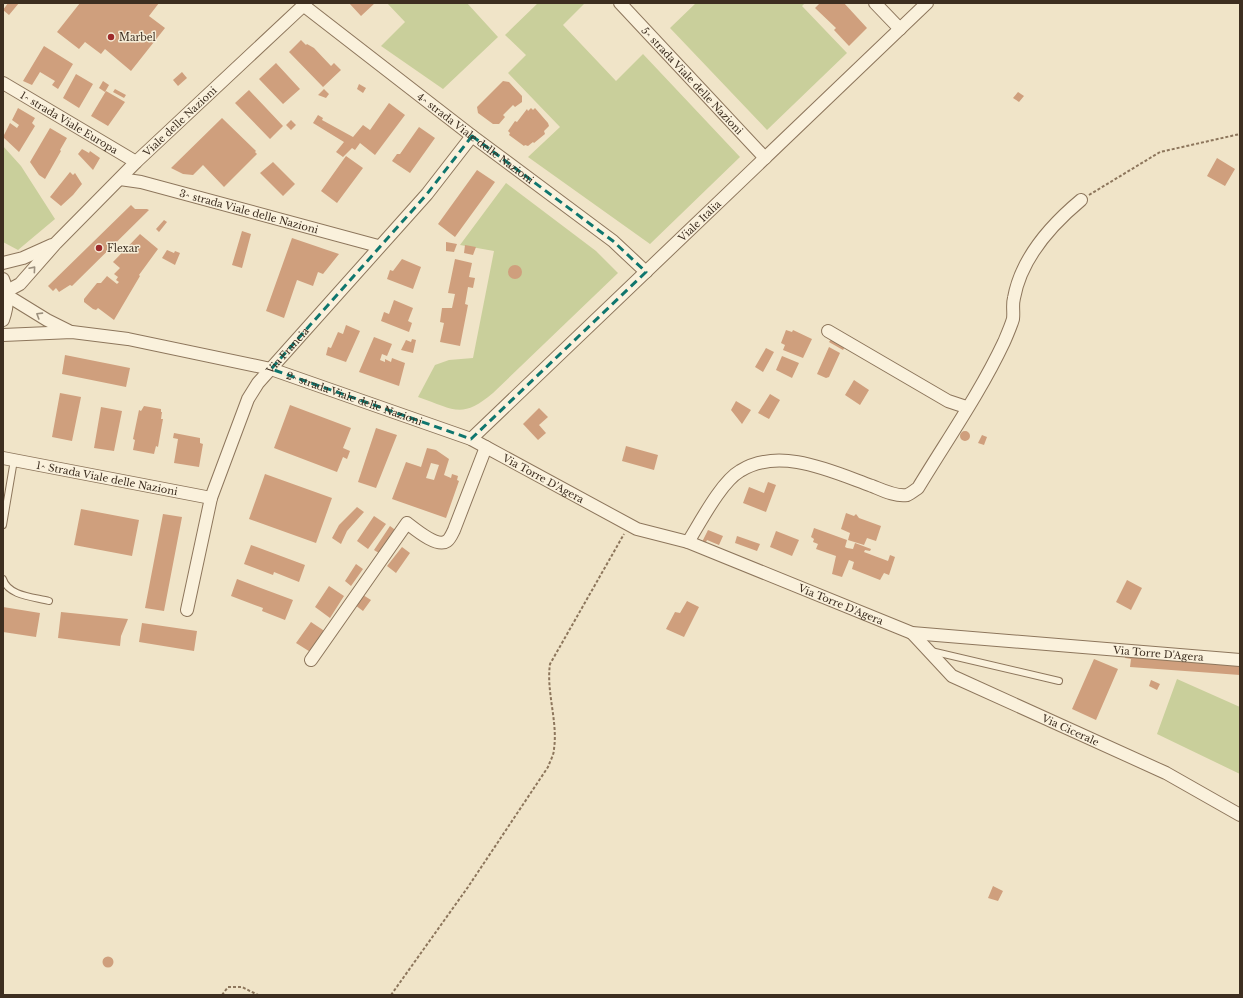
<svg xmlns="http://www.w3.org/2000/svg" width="1243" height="998" font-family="'Libre Baskerville',serif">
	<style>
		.green { fill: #c9cf9b }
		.building { fill: #cf9f7d; fill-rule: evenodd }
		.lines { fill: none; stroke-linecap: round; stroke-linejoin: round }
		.service-casing { stroke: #8d765c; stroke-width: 8 }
		.minor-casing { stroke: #8d765c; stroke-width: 14 }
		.path { stroke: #8d765c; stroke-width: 2; stroke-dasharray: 3 2; stroke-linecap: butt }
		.service { stroke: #faf1dc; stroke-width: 6 }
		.minor { stroke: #faf1dc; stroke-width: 12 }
		.oneway { stroke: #9c907e }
		.marked { fill: none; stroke: #0f766e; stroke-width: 3; stroke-dasharray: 8 5; stroke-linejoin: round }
		.poi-dot { fill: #9e2a2b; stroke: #f7eed8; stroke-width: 1.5 }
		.labels { text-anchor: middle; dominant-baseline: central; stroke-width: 3; stroke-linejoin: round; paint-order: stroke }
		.poi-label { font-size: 10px; fill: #3d2e20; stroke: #f7eed8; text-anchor: start }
		.street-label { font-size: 10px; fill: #3d2e20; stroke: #f7eed8 }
	</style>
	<rect width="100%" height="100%" fill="#f0e4c8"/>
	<path class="green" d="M 387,3 L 467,3 L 498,37 L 443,89 L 381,46 L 405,22 Z
		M 538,3 L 585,3 L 563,25 L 616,81 L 643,54 L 740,157 L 650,244 L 528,157 L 560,127 L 508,73 L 526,55 L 505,35 Z
		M 696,3 L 805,3 L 802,6 L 847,53 L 767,130 L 670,28 Z
		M 3,146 L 21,166 L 55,219 L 18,250 L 3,242 Z
		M 506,183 L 596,251 L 618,273 L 493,393 C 461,420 454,409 418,397 L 435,365 L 449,360 L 473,358 L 494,251 L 460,245 Z
		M 1177,679 L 1240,707 L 1240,774 L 1157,734 Z"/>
	<path class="building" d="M 8,3 L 19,3 L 9,15 L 3,10 Z
		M 80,3 L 159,3 L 149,16 L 165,28 L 131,71 L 105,49 L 101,54 L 85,42 L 79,49 L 57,32 Z
		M 349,3 L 375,3 L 361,16 Z
		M 820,3 L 844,3 L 867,28 L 849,46 L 834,30 L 836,28 L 815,8 Z
		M 301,40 L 306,45 L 307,44 L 314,48 L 331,66 L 334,63 L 341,70 L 323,87 L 289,52 Z
		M 44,46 L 73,64 L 58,89 L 52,85 L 55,81 L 40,72 L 32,85 L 23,81 Z
		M 276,63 L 300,89 L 283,104 L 259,79 Z
		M 182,72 L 187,78 L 178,86 L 173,80 Z
		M 76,74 L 93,84 L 79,108 L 63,98 Z
		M 103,81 L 109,85 L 105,92 L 99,88 Z
		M 503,81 L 509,82 L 522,96 L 522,102 L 515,107 L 513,105 L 503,115 L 505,117 L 499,124 L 493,124 L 478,113 L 477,107 Z
		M 359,84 L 366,88 L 363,93 L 357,89 Z
		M 115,89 L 126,95 L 124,98 L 113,92 Z
		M 324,89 L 329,94 L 326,98 L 318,95 Z
		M 249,90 L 283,126 L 270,139 L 235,103 Z
		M 106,91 L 125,102 L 108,126 L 91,116 Z
		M 1018,92 L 1024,96 L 1019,102 L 1013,98 Z
		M 389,103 L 405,115 L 375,155 L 360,143 L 355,150 L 352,148 L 343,157 L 336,152 L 344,142 L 313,123 L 318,115 L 323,118 L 322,120 L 353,137 L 363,125 L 370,130 Z
		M 18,108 L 35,118 L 32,123 L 35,126 L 19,152 L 3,137 L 10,123 L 17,128 L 19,125 L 12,120 Z
		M 531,108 L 533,110 L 535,108 L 548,123 L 549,126 L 544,131 L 545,134 L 534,143 L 533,142 L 528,146 L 525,145 L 524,146 L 509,135 L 510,133 L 508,131 L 515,121 L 517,122 L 527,109 L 528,111 Z
		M 222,118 L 256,151 L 255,152 L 257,154 L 224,187 L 203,165 L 193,175 L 183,174 L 171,168 Z
		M 291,120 L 296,125 L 291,130 L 286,125 Z
		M 419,127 L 435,138 L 410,173 L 392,161 L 397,154 L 400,154 Z
		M 50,128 L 67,138 L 60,150 L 61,151 L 45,179 L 39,175 L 30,162 Z
		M 82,149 L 89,153 L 90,151 L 100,158 L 93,170 L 78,154 Z
		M 346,156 L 363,168 L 337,203 L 321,191 Z
		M 1217,158 L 1235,169 L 1225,186 L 1207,176 Z
		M 273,162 L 295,184 L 283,196 L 260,173 Z
		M 477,170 L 495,182 L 455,237 L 438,224 Z
		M 70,172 L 73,175 L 75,173 L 82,184 L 73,195 L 61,206 L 50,197 Z
		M 131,205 L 135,209 L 147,209 L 149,210 L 72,286 L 70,285 L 59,292 L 56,288 L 53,291 L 48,286 Z
		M 164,220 L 167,222 L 159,232 L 156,229 Z
		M 242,231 L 251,234 L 242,268 L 232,265 Z
		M 140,234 L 158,249 L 139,275 L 140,276 L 114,320 L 98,308 L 96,310 L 93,309 L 84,302 L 84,299 L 97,283 L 101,283 L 107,276 L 117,284 L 119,282 L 116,280 L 118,277 L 114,274 L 120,268 L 113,262 Z
		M 292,238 L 339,254 L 323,274 L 318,272 L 313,286 L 297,280 L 284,318 L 266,311 Z
		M 446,242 L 457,244 L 454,252 L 446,251 Z
		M 465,245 L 476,247 L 473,255 L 464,253 Z
		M 167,250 L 174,253 L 175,251 L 180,253 L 175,265 L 162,258 Z
		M 402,259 L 421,267 L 413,289 L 387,279 L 390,270 L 393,271 Z
		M 455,259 L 472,263 L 469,277 L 475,278 L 473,288 L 468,287 L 465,304 L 468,305 L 460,346 L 440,342 L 444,323 L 440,322 L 442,308 L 452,308 L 455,294 L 448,293 Z
		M508 272a7 7 0 1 1 14 0a7 7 0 1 1-14 0Z
		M 394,300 L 413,308 L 408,321 L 412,323 L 409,332 L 381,321 L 384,312 L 389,314 Z
		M 346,325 L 360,331 L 346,362 L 326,355 L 328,347 L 331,348 L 338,332 L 343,334 Z
		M 786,330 L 792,332 L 793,330 L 812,339 L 803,358 L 783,350 L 785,345 L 781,343 Z
		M 374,337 L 392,344 L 387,356 L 382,354 L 380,360 L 385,362 L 385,359 L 391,362 L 392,358 L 405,363 L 399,386 L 359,372 Z
		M 833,337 L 846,345 L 843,350 L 829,342 Z
		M 412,339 L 416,340 L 413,353 L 401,350 L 406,340 L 411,342 Z
		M 829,347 L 840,353 L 829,377 L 826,378 L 817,374 Z
		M 766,348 L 774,352 L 763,372 L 755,367 Z
		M 65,355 L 130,368 L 126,387 L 62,374 Z
		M 782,356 L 799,363 L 792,378 L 776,370 Z
		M 854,380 L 869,390 L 860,405 L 845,395 Z
		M 60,393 L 81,397 L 72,441 L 52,437 Z
		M 770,394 L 780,400 L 769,419 L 758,413 Z
		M 736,401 L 751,410 L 742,424 L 731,410 Z
		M 290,405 L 351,428 L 343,448 L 350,451 L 347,459 L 343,457 L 337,472 L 274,448 Z
		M 144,406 L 161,409 L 161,412 L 162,412 L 161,419 L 163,419 L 158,447 L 156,446 L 154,454 L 133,450 L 135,440 L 133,439 L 139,410 L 141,411 Z
		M 101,407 L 122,411 L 114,451 L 94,448 Z
		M 539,408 L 548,417 L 539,425 L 546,433 L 538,440 L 523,424 Z
		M 376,428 L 397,435 L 376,488 L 358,482 Z
		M960 436a5 5 0 1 1 10 0a5 5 0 1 1-10 0Z
		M 174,433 L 200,438 L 200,443 L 203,444 L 199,467 L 174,463 L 178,439 L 173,438 Z
		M 982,435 L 987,437 L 984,445 L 978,443 Z
		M 626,446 L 658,455 L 654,470 L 622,461 Z
		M 427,448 L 436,450 L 449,459 L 444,475 L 451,478 L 452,474 L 458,476 L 457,480 L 459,481 L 446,518 L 392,499 L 406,462 L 421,467 ZM 431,463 L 439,465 L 434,480 L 426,478 Z
		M 265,474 L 332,498 L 316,543 L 249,519 Z
		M 768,482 L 776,485 L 766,512 L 743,503 L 749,487 L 764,493 Z
		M 357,507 L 364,512 L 347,531 L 341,544 L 332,538 L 339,525 Z
		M 81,509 L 139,520 L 132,556 L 74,545 Z
		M 846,513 L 854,516 L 856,514 L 859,518 L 881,526 L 876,541 L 867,538 L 864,545 L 848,540 L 850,533 L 841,529 Z
		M 163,514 L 182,517 L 164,611 L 145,608 Z
		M 374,516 L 386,524 L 368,549 L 357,541 Z
		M 390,526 L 398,532 L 382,555 L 374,550 Z
		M 814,528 L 847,540 L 845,547 L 847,548 L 853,549 L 855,543 L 871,549 L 870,551 L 865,550 L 864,552 L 888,561 L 890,555 L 895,557 L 889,575 L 884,573 L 880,580 L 852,569 L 854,562 L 849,560 L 842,577 L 832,574 L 836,556 L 816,549 L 818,544 L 813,542 L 814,539 L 811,537 Z
		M 708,530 L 723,536 L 719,545 L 707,540 L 704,546 L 701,544 Z
		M 776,531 L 799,540 L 792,556 L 770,547 Z
		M 737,536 L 760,544 L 757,551 L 735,543 Z
		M 251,545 L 305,565 L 299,582 L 274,572 L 273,575 L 244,564 Z
		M 402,547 L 410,553 L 396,573 L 387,566 Z
		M 356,564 L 363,569 L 351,586 L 345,581 Z
		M 237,579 L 293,600 L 285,620 L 262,611 L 263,608 L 231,596 Z
		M 1127,580 L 1142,588 L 1131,610 L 1116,602 Z
		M 329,586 L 344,596 L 330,618 L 315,607 Z
		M 363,595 L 371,600 L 363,611 L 355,605 Z
		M 687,601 L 699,607 L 684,637 L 666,629 L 675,612 L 680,613 Z
		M 3,607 L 40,613 L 36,637 L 3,632 Z
		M 61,612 L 128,619 L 121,636 L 120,646 L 58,638 Z
		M 311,622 L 326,632 L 312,653 L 296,643 Z
		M 142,623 L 197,631 L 194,651 L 139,642 Z
		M 1126,654 L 1240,663 L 1240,675 L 1130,667 L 1131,659 L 1125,658 Z
		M 1094,659 L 1118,669 L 1096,720 L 1072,709 Z
		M 1151,680 L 1160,684 L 1157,690 L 1149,686 Z
		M 993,886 L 1003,891 L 998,901 L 988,898 Z
		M102.5 962a5.5 5.5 0 1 1 11 0a5.5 5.5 0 1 1-11 0Z"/>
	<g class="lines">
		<defs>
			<path id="service" d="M 3,525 L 14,460
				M 3,579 C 8,596 34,597 49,601
				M 931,651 L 1059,681"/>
			<g id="minor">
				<path id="s1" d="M 620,3 L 765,158"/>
				<path d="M 875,3 L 900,29"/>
				<path id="s2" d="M 303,5 L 472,136 L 613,241 L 646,272"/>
				<path id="s3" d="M 3,83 L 136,162"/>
				<path id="s4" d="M 120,179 L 141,182 L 378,246"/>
				<path d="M 3,263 L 23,258 L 52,245"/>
				<path d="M 3,279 C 9,293 8,306 3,320"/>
				<path id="s5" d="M 7,291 L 20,284 L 56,243 L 136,162 L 306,3"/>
				<path d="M 8,296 L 47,320 L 69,331"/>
				<path d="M 828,331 L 948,401 L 966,407"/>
				<path id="s6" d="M 3,335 L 72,332 L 128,339 L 271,369 L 471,439 L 637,529 L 688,542 L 912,633 L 1240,660"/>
				<path id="s7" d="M 471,439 L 927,3"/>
				<path id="s8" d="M 3,458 L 211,498"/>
				<path d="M 688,542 C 700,523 721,482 740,471 C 780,446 833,472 872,486 C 882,490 896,497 907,495 C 910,494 915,490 918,488 C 947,440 980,393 1004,342 C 1007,335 1011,326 1013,319 C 1014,312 1012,305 1014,298 C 1021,259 1051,225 1081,200"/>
				<path id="s9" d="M 187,610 L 211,498 L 248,399 L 258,383 L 427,194 L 472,136"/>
				<path id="s10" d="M 912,633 L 952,676 L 1166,773 L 1240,815"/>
				<path d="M 311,660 L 407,523 C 415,529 437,548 447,541 C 450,539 452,534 454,530 L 486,447"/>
			</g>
		</defs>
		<use href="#service" class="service-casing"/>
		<use href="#minor" class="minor-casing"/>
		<path class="path" d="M 1089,195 L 1160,152 L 1240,134
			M 222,995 L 228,987 L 242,987 L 258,995
			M 391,995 L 468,887 L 548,767 C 550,761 554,755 554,749 C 558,721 546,692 550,664 L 624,534"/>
		<use href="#service" class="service"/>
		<use href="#minor" class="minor"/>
	</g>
	<defs><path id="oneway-chevron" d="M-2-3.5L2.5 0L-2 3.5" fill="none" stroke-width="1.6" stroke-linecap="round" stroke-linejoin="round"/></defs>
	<g class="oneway">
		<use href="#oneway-chevron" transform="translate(33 269) rotate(-49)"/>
		<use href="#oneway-chevron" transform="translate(39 315) rotate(-148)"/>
	</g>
	<path class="marked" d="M 472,136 L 613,241 L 646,272 L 471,439 L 271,369 L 427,194 Z"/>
	<g class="poi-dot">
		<circle cx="111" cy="37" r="4"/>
		<circle cx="99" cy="248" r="4"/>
	</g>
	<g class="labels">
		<g class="poi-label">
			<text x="119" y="37">Marbel</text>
			<text x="107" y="248">Flexar</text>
		</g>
		<g class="street-label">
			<text stroke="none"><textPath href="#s1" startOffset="106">5^ strada Viale delle Nazioni</textPath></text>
			<text stroke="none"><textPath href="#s5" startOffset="243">Viale delle Nazioni</textPath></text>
			<text stroke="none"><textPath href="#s3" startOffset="77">1^ strada Viale Europa</textPath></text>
			<text stroke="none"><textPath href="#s2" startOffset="218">4^ strada Viale delle Nazioni</textPath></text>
			<text stroke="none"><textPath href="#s4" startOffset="133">3^ strada Viale delle Nazioni</textPath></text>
			<text stroke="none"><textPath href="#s7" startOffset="316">Viale Italia</textPath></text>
			<text stroke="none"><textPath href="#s9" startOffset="283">Via Francia</textPath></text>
			<text stroke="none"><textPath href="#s6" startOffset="360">2^ strada Viale delle Nazioni</textPath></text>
			<text stroke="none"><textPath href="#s8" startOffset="106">1^ Strada Viale delle Nazioni</textPath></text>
			<text stroke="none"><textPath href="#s6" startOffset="566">Via Torre D'Agera</textPath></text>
			<text stroke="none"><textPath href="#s6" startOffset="890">Via Torre D'Agera</textPath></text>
			<text stroke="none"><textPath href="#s6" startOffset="1214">Via Torre D'Agera</textPath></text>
			<text stroke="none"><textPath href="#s10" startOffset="189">Via Cicerale</textPath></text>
		</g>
	</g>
	<rect width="1243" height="998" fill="none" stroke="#3d2e20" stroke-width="8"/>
</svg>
